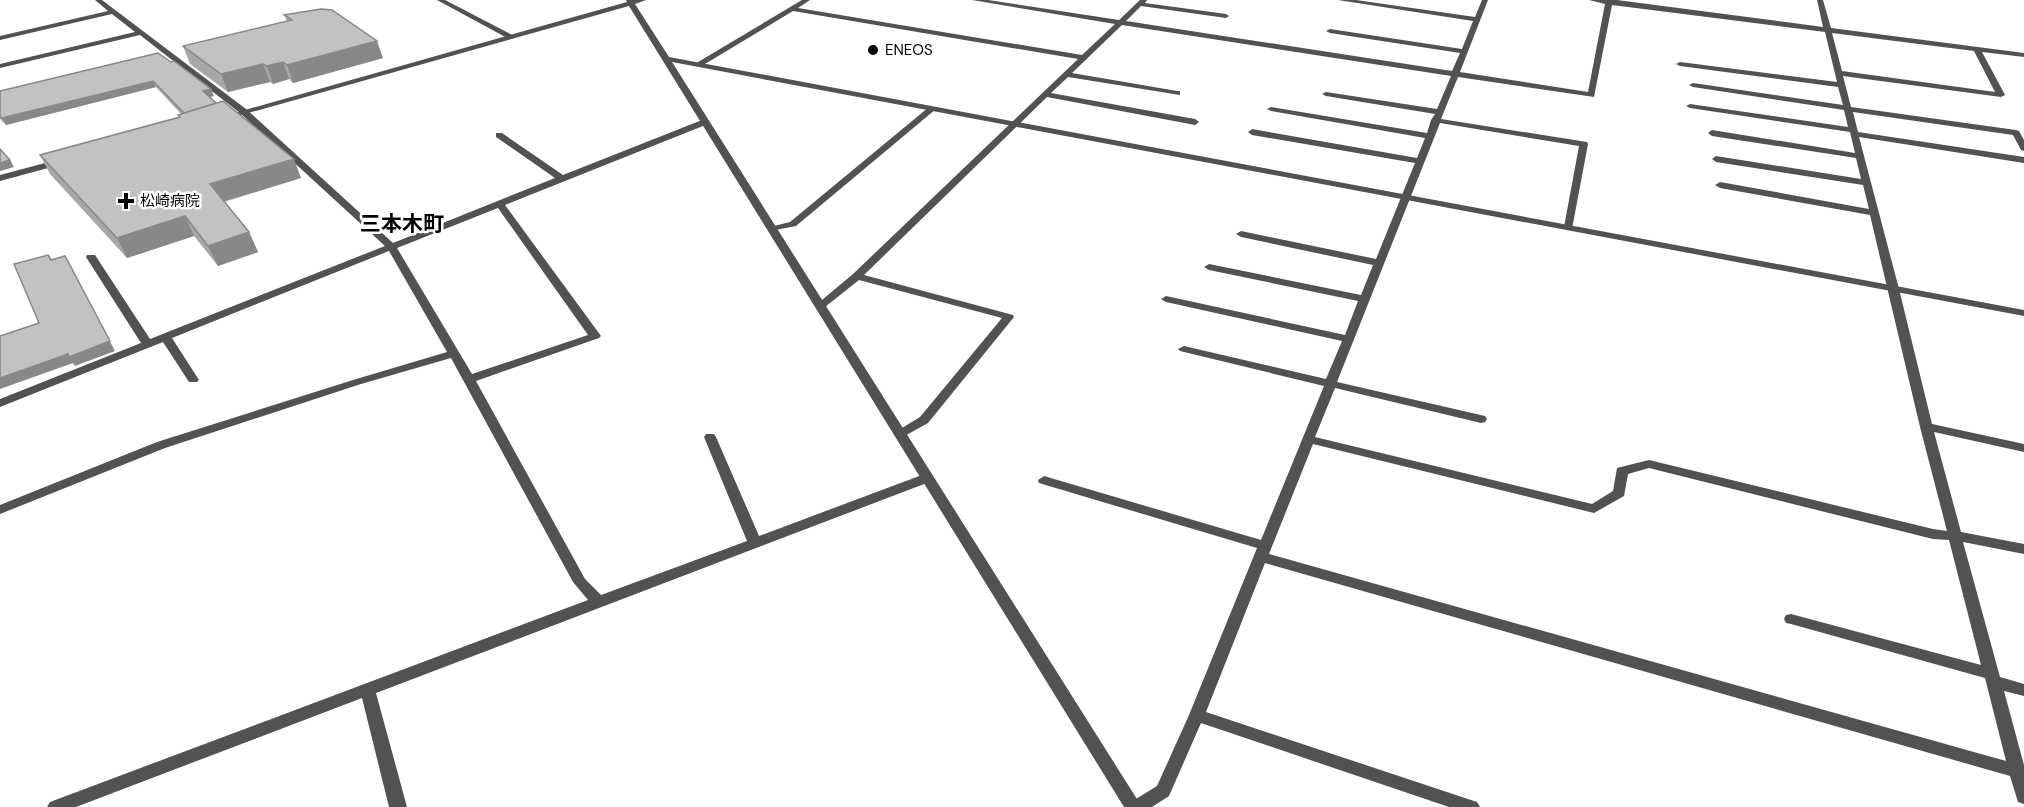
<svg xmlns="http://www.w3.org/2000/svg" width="2024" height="807" font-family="'DM Sans','Noto Sans JP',sans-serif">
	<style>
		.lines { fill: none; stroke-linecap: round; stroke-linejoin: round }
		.minor { fill: #525252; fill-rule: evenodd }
		.tertiary { fill: #525252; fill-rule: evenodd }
		.wall { fill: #a7a7a7 }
		.shaded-wall { fill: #888 }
		.building { fill: #c2c2c2; stroke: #888; stroke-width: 1.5 }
		.poi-dot { fill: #000; stroke: #fff; stroke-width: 2 }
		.labels { text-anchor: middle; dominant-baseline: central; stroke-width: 5; stroke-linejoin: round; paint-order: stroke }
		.far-poi-label { font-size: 15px; fill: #000; stroke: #fff; text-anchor: start }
		.quarter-label { font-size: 21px; font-weight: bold; fill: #000; stroke: #fff }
	</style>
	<rect width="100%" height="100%" fill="#fff"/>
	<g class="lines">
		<path class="minor" d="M 95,0 L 102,0 L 246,109 L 393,243 L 555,178 L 496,137 L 496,133 L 502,133 L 563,175 L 702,120 L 708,120 L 708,124 L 505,205 L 601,336 L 599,338 L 476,381 L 585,579 L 601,595 L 747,541 L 704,437 L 706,434 L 714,434 L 716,437 L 759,536 L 922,475 L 932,475 L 933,478 L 932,481 L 376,693 L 407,807 L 389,807 L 362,698 L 76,807 L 47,807 L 50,802 L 588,600 L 573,582 L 451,358 L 361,384 L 165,448 L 0,514 L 0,505 L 157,442 L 353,380 L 447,352 L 389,251 L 172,338 L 199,380 L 197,382 L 189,382 L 163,342 L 0,407 L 0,399 L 141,343 L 86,257 L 87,255 L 95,255 L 150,339 L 385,246 L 240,113 L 140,35 L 0,68 L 0,64 L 135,32 L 112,14 L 0,40 L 0,36 L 108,11 ZM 498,208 L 588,335 L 472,374 L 397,248 Z
			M 437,0 L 445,0 L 516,37 L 509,39 Z
			M 802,0 L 810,0 L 798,8 L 1082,55 L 1115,24 L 972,0 L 988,0 L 1119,20 L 1140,0 L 1147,0 L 1145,3 L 1226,14 L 1229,16 L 1226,18 L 1141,6 L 1126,21 L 1452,71 L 1460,53 L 1330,33 L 1326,31 L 1330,29 L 1462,49 L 1473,21 L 1338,0 L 1356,0 L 1475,17 L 1482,0 L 1488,0 L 1460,72 L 1588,92 L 1605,4 L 1589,0 L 1617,0 L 1823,27 L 1817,0 L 1823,0 L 1831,28 L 2024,53 L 2024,57 L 1982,52 L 2005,95 L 2001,97 L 1843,76 L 1851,107 L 2016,130 L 2019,131 L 2024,140 L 2024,151 L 2021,150 L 2013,135 L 1853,112 L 1858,132 L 2024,157 L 2024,163 L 1859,137 L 1899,289 L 1932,424 L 2024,444 L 2024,452 L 1934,432 L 1961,532 L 2024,544 L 2024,554 L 1963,542 L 2000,677 L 2024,684 L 2024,696 L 2004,691 L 2024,765 L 2024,804 L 2018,802 L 2010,776 L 1265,563 L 1206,712 L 1471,800 L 1477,802 L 1480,807 L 1449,807 L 1201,723 L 1169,796 L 1152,807 L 1128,807 L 1131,802 L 1157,786 L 1189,715 L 1257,548 L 1039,483 L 1038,480 L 1044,476 L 1261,540 L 1324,386 L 1180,351 L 1178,349 L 1184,346 L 1326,379 L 1342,341 L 1166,302 L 1161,299 L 1166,296 L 1345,335 L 1358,301 L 1209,270 L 1204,267 L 1209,264 L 1361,295 L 1373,265 L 1241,237 L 1236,234 L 1241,231 L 1376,259 L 1415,163 L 1252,135 L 1248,132 L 1252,129 L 1417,158 L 1425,138 L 1271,111 L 1267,109 L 1271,107 L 1427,133 L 1431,120 L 1435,114 L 1326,96 L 1322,94 L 1326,92 L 1437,109 L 1451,76 L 1122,25 L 1072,73 L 1177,91 L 1180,91 L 1180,95 L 1068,77 L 1051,93 L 1195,119 L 1199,122 L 1195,125 L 1047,97 L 864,275 L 1013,315 L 1014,317 L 928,423 L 901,438 L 897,437 L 895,434 L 897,431 L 920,417 L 1002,318 L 859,280 L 825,307 L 821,308 L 816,305 L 853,274 L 1078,59 L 793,11 L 700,67 L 693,65 ZM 1612,5 L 1825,32 L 1837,82 L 1680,62 L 1676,64 L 1680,66 L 1838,87 L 1843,105 L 1693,83 L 1689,85 L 1693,87 L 1844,110 L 1848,127 L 1690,104 L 1686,106 L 1690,108 L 1850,132 L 1855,153 L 1712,130 L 1708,133 L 1712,136 L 1856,158 L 1861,179 L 1716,156 L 1712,159 L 1716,162 L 1863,185 L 1869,209 L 1720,182 L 1715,185 L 1720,188 L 1870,215 L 1920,427 L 1947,531 L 1933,529 L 1649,460 L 1617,468 L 1613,491 L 1592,504 L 1315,437 L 1335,388 L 1481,423 L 1485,422 L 1487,419 L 1485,416 L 1337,382 L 1440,123 L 1579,146 L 1564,227 L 1566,229 L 1572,229 L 1588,144 L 1587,142 L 1441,119 L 1458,77 L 1594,97 ZM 1832,33 L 1974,51 L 1995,92 L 1842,71 ZM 1313,444 L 1594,513 L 1624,496 L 1628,474 L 1649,468 L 1933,539 L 1949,540 L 1981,665 L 1791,614 L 1786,615 L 1784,619 L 1786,623 L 1791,624 L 1985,678 L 2006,761 L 1269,554 Z
			M 929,107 L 936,109 L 796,226 L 770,231 L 770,227 L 790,222 Z"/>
		<path class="tertiary" d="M 626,0 L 646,0 L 635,4 L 669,57 L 2024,310 L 2024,316 L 672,62 L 1142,807 L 1124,807 L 629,6 L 227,119 L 220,117 L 627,2 Z
			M 60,159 L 64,162 L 63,164 L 0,181 L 0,175 Z"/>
	</g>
	<path class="wall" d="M 284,15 L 383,58 L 293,83 L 289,79 L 273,84 L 270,82 L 228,92 L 190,64 L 183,46 L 287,21 Z
		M 158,53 L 214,96 L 209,97 L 301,178 L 224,202 L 249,232 L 258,252 L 218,266 L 194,236 L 127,258 L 50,174 L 40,155 L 179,117 L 178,115 L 181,114 L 156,87 L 6,125 L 0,119 L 0,91 Z"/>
	<path class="shaded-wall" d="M 377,41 L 383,58 L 293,83 L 287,65 Z
		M 283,62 L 289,79 L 273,84 L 267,66 Z
		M 263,64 L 270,82 L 228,92 L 221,74 Z
		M 153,81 L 156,87 L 6,125 L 2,118 Z
		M 211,89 L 214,96 L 206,98 L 203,91 Z
		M 294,159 L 301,178 L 218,203 L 210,184 Z
		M 10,160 L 14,167 L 0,171 L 0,163 Z
		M 185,216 L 194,236 L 127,258 L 117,238 Z
		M 249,232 L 258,252 L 218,266 L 208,246 Z
		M 65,256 L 115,351 L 75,366 L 73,363 L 0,389 L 0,378 L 68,354 Z"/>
	<path class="building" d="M 321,9 L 332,10 L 377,41 L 287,65 L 283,62 L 267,66 L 263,64 L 221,74 L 183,46 L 292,20 L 284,15 Z
		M 158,53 L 171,62 L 174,61 L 211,89 L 203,91 L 216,103 L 184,113 L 153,81 L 2,118 L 0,116 L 0,91 Z
		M 223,101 L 294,159 L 210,184 L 249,232 L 208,246 L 185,216 L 117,238 L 40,155 L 180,117 L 178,115 Z
		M 0,149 L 10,160 L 0,163 Z
		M 48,255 L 51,260 L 65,256 L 110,341 L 69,357 L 68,354 L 0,378 L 0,336 L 39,323 L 14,264 Z"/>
	<g class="poi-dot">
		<circle cx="873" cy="50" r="6"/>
		<path d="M123 192h6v6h6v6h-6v6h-6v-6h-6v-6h6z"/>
	</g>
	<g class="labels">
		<g class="far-poi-label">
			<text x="885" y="50">ENEOS</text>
			<text x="140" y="201">松崎病院</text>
		</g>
		<g class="quarter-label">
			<text x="402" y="224">三本木町</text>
		</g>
	</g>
</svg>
